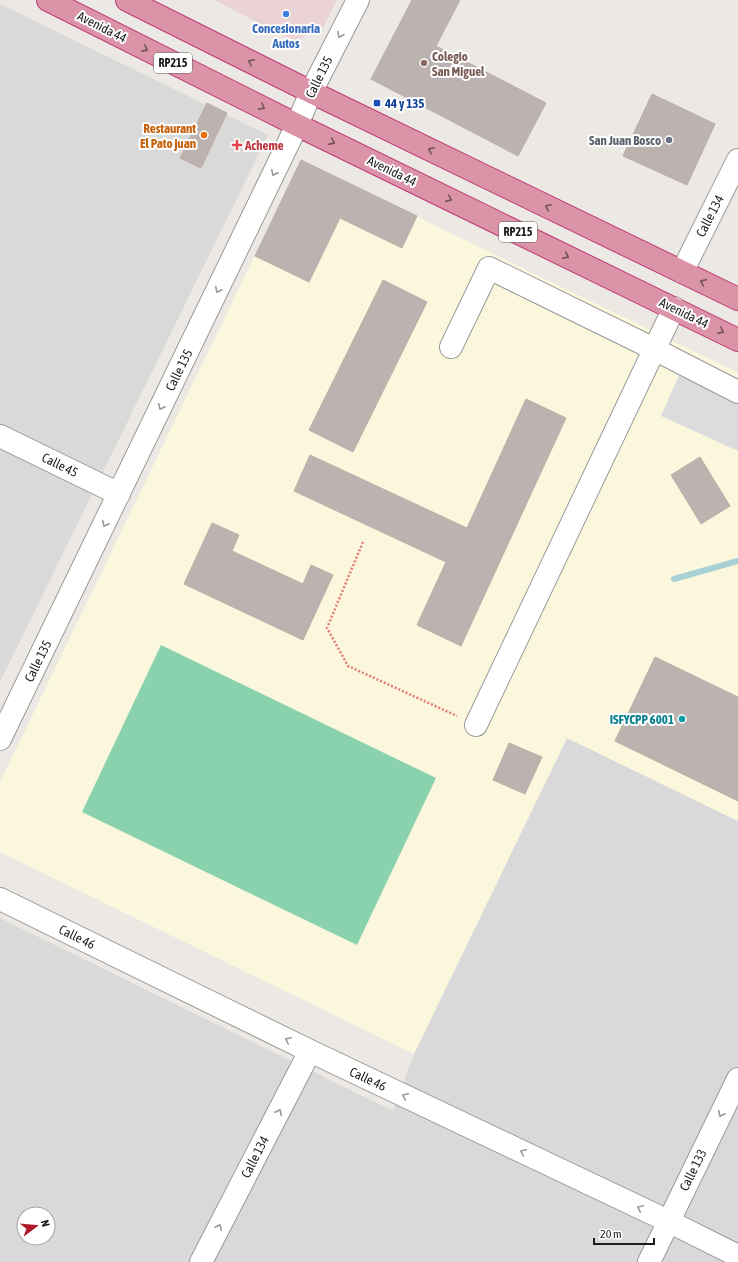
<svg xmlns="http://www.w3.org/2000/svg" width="738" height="1262" font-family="'Asap Condensed',sans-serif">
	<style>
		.residential { fill: #dad9d9; fill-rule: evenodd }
		.commercial { fill: #ebd3d5 }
		.education { fill: #faf7dd }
		.pitch { fill: #8ad2ae }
		.parking { fill: #dcdcdc }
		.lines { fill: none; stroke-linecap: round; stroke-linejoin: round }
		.stream { stroke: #a8d0d5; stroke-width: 6 }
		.building { fill: #bcb3b0; stroke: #bcaea7 }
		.minor-casing { stroke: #999; stroke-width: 24 }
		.highway-casing { stroke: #c13977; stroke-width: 24 }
		.path { stroke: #e87879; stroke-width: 2.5; stroke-dasharray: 2 2; stroke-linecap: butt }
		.minor { stroke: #fff; stroke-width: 22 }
		.highway { stroke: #db93a8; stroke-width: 22 }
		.oneway { stroke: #999 }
		.oneway2 { stroke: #72525b }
		.shop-dot { fill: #3f7fe0; stroke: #fff; stroke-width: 1.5 }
		.education-dot { fill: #8d6e63; stroke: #fff; stroke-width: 1.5 }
		.transit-dot { fill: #1a4fb4; stroke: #fff; stroke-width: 1.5 }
		.food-dot { fill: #e8710a; stroke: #fff; stroke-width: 1.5 }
		.worship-dot { fill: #6b7280; stroke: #fff; stroke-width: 1.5 }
		.health-dot { fill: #e0444e; stroke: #fff; stroke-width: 1.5 }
		.culture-dot { fill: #0f9aa8; stroke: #fff; stroke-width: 1.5 }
		.labels { text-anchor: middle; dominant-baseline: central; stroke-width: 4; stroke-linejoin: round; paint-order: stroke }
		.shield { fill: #fff; stroke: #606060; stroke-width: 1 }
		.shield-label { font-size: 12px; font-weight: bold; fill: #1c1c1c }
		.street-label { font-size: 13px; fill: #1c1c1c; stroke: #fff }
		.shop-label { font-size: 13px; font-weight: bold; fill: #366cbe; stroke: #fff }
		.education-label { font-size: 13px; font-weight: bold; fill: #785e54; stroke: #fff; text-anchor: start }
		.transit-label { font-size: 13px; font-weight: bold; fill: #164399; stroke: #fff; text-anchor: start }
		.food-label { font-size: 13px; font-weight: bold; fill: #c56008; stroke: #fff; text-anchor: end }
		.worship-label { font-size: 13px; font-weight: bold; fill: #5b616d; stroke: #fff; text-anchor: end }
		.health-label { font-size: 13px; font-weight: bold; fill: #be3a42; stroke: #fff; text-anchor: start }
		.culture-label { font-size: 13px; font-weight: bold; fill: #0d838f; stroke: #fff; text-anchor: end }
	</style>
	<rect width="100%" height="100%" fill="#ece8e3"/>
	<path class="residential" d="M 0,4 L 268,135 L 0,682 Z
		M 567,738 L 738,821 L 738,1262 L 0,1262 L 0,918 L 393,1111 L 414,1054 ZM 24,1214 L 48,1214 L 48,1238 L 24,1238 Z"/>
	<path class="commercial" d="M 214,0 L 337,0 L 323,28 L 294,41 Z"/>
	<path class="education" d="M 301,160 L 738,373 L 738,821 L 567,738 L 414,1054 L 0,852 L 0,782 Z"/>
	<path class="pitch" d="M 161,645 L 436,778 L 357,945 L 82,812 Z"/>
	<path class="parking" d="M 687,357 L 738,381 L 738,451 L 661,416 Z"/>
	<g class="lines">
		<path class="stream" d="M 674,579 L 738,561"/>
	</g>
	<path class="building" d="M 412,0 L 460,0 L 436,46 L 546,103 L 518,156 L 371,79 Z
		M 652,94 L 715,124 L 687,185 L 623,156 Z
		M 207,103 L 227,113 L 201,168 L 180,158 Z
		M 301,160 L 417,216 L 402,248 L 340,218 L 309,282 L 255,256 Z
		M 383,280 L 427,302 L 353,452 L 309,430 Z
		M 526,399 L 566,418 L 461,646 L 417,625 L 446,562 L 294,491 L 310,455 L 467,528 Z
		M 700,457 L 730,506 L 701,524 L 671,475 Z
		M 212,523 L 239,535 L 232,551 L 303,584 L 311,565 L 333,575 L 303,640 L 184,584 Z
		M 655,657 L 738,697 L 738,801 L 615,741 Z
		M 509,743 L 542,757 L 525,794 L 493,780 Z"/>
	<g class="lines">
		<defs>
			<path id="minor" d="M 682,272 L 738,160
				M 451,347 L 489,268 L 654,349 L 738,392
				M 0,436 L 119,494
				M 476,725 L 674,308
				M 0,739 L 297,125 L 311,92 L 358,0
				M 0,899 L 310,1051 L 668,1221 L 738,1256
				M 201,1262 L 310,1051
				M 649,1262 L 738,1079"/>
			<path id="highway" d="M 48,0 L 297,125 L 738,340
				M 127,0 L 311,92 L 738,299"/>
		</defs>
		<use href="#minor" class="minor-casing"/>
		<use href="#highway" class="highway-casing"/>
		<path class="path" d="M 363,542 L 327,628 L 348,666 L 457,716"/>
		<use href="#minor" class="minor"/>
		<use href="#highway" class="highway"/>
	</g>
	<defs><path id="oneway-chevron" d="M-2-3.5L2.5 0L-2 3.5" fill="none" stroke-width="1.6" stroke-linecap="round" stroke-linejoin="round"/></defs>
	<g class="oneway">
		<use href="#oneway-chevron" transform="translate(340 35) rotate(117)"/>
		<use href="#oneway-chevron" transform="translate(274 173) rotate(116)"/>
		<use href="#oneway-chevron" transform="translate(218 290) rotate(116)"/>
		<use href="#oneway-chevron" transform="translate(161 407) rotate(116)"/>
		<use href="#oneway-chevron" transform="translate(105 524) rotate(116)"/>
		<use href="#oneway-chevron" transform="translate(288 1040) rotate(-154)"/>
		<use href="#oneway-chevron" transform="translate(405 1096) rotate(-155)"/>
		<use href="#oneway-chevron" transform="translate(279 1112) rotate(-63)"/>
		<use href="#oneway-chevron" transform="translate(721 1114) rotate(116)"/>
		<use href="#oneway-chevron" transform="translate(523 1152) rotate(-155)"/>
		<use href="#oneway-chevron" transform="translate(640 1208) rotate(-155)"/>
		<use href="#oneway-chevron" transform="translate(219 1227) rotate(-63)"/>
	</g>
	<g class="oneway2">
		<use href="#oneway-chevron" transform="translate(145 49) rotate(27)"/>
		<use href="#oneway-chevron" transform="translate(251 62) rotate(-153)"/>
		<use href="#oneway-chevron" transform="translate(262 107) rotate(27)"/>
		<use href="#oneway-chevron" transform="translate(332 142) rotate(26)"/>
		<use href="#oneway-chevron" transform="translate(431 150) rotate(-154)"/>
		<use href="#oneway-chevron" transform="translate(449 199) rotate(26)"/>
		<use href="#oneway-chevron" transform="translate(548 207) rotate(-154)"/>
		<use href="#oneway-chevron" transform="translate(566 256) rotate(26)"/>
		<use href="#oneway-chevron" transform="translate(703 282) rotate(-154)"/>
		<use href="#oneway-chevron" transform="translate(721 331) rotate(26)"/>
	</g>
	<circle class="shop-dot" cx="286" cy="14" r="4"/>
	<circle class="education-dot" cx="424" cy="63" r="4"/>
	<rect class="transit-dot" x="373" y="99" width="8" height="8" rx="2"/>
	<circle class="food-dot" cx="204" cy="135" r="4"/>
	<circle class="worship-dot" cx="669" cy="140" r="4"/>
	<path class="health-dot" d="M235 139h4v4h4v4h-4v4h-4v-4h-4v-4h4z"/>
	<circle class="culture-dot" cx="682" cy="719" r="4"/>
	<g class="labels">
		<g class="shield">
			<rect x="154" y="53" width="38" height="20" rx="3"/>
			<rect x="499" y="222" width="38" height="20" rx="3"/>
		</g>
		<g class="shield-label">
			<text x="173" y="63">RP215</text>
			<text x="518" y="232">RP215</text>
		</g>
		<g class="street-label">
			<text transform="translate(102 27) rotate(27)">Avenida 44</text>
			<text transform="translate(319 77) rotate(-64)">Calle 135</text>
			<text transform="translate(392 171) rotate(26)">Avenida 44</text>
			<text transform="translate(710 216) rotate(-63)">Calle 134</text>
			<text transform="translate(684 313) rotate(26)">Avenida 44</text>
			<text transform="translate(179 370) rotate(-64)">Calle 135</text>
			<text transform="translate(60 465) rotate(26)">Calle 45</text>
			<text transform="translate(38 661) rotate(-64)">Calle 135</text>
			<text transform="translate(77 937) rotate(26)">Calle 46</text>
			<text transform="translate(368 1079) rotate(25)">Calle 46</text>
			<text transform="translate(255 1157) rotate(-63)">Calle 134</text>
			<text transform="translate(693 1170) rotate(-64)">Calle 133</text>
		</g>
		<g class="shop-label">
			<text x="286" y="28">Concesionaria<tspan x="286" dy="15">Autos</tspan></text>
		</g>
		<g class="education-label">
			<text x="432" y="56">Colegio<tspan x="432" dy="15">San Miguel</tspan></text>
		</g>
		<g class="transit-label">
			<text x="385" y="103">44 y 135</text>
		</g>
		<g class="food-label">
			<text x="196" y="128">Restaurant<tspan x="196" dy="15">El Pato juan</tspan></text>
		</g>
		<g class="worship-label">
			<text x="661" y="140">San Juan Bosco</text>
		</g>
		<g class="health-label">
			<text x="245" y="145">Acheme</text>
		</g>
		<g class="culture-label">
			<text x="674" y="719">ISFYCPP 6001</text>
		</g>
	</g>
	<g transform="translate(36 1226) rotate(74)"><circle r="19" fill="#ffffff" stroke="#a4a4a4"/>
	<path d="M0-3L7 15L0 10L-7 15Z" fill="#b01829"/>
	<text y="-6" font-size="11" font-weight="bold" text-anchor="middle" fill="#1c1c1c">N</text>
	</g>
	<path d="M594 1238v6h60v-6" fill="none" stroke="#1c1c1c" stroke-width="2"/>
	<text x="600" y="1238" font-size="12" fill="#1c1c1c" stroke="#ffffff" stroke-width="3" paint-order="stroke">20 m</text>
</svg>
